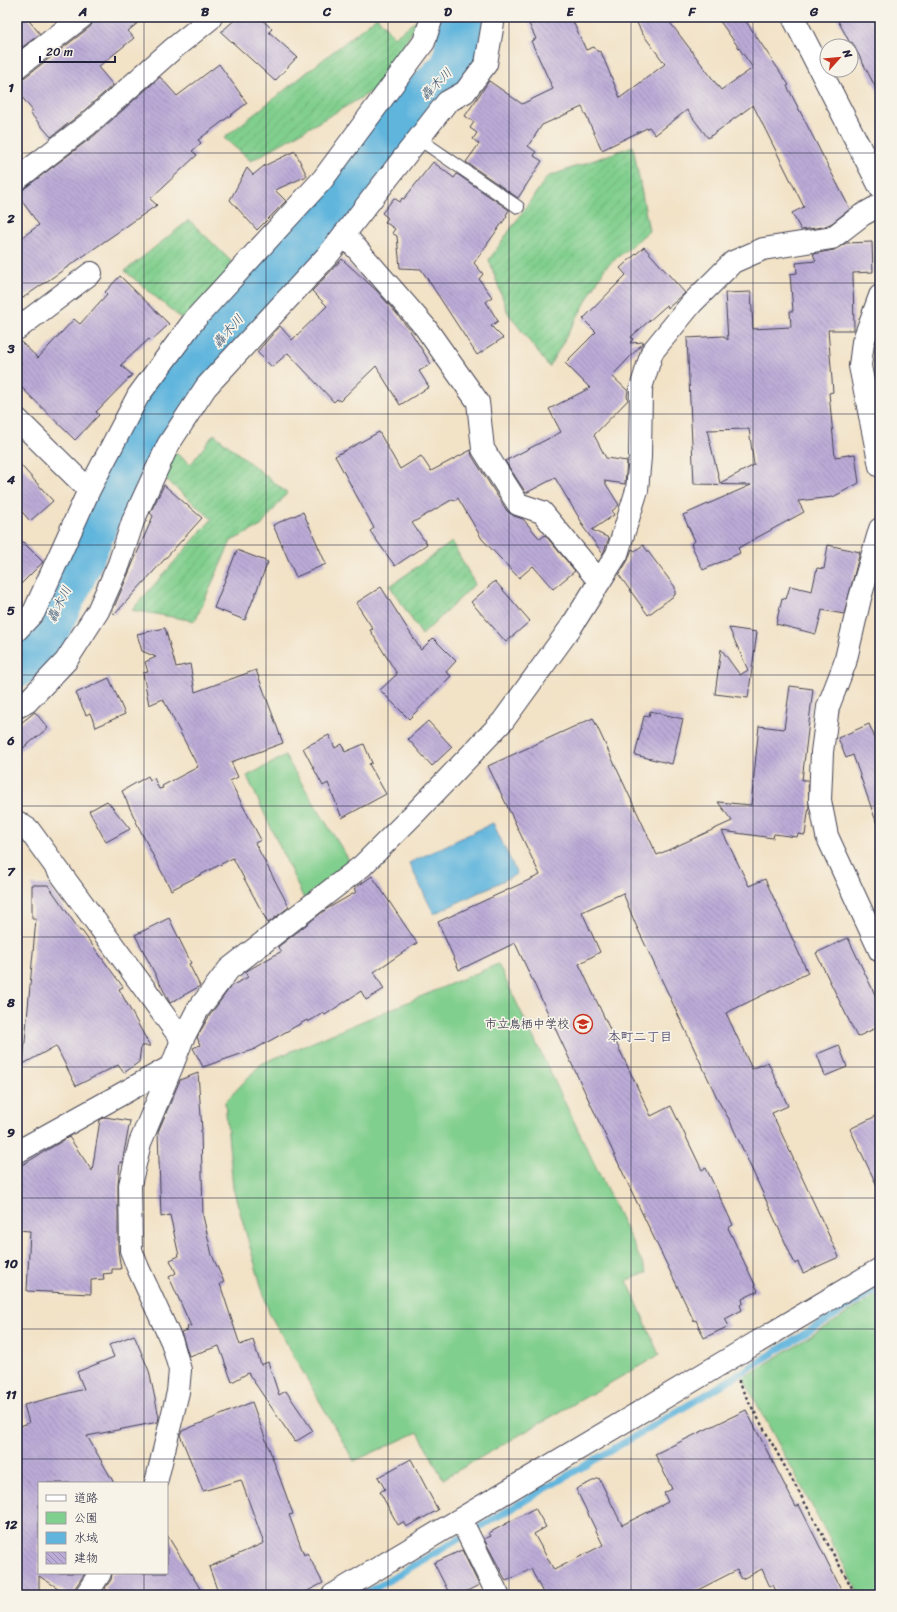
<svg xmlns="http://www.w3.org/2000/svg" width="897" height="1612" font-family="Sriracha,'Klee One',sans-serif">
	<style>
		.green { fill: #81cf8e; stroke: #527864 }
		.garden { fill: url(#garden-furrows); stroke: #527864 }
		.water { fill: #61b5dd; stroke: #426c8c }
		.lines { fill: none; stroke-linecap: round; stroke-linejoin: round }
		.stream { stroke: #61b5dd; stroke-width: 7 }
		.river { stroke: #61b5dd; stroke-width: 45 }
		.building { fill: url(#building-back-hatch); fill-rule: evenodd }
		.service-casing { stroke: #413f50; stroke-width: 14 }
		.minor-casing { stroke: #413f50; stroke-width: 24 }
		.tertiary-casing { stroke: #413f50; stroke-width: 24 }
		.path { stroke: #413f50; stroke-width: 2.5; stroke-dasharray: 3 3; stroke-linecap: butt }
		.service { stroke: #fff; stroke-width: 12 }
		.minor { stroke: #fff; stroke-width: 22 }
		.tertiary { stroke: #fff; stroke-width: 22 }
		.grid { fill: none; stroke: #22223b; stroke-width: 1; stroke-opacity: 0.55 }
		.labels { text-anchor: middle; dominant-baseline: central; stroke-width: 3.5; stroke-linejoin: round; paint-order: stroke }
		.poi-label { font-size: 12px; fill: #22223b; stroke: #f7f3e8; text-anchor: end }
		.water-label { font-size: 13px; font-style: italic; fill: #385574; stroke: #f7f3e8 }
		.neighbourhood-label { font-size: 13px; font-weight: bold; fill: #585272; stroke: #f7f3e8 }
		.neatline { fill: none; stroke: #22223b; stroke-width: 1.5 }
		.grid-label { font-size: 13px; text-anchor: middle; font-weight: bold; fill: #22223b }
	</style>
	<defs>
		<pattern id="garden-furrows" width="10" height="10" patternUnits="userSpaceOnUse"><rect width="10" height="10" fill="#81cf8e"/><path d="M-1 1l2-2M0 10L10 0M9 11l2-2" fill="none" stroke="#6fb17b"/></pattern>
		<pattern id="building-back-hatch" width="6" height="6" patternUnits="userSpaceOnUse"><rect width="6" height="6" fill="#bbabd7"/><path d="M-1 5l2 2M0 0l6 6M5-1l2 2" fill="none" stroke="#988bb0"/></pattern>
	</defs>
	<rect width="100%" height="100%" fill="#f7f3e8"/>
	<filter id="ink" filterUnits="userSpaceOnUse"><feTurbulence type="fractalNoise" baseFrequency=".025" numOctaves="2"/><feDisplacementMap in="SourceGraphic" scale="8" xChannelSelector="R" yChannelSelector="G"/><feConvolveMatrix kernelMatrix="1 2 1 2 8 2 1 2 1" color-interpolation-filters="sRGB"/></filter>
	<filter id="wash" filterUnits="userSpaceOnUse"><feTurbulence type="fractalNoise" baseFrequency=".012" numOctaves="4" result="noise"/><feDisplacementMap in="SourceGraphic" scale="16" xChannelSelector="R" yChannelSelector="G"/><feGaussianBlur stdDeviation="0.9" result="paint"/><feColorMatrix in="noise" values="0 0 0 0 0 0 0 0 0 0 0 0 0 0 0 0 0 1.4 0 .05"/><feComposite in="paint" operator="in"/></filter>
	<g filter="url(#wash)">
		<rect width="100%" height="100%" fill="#f2e2c6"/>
		<path class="green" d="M 285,756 L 349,860 L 304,899 L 247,776 Z
			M 498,964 L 647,1273 L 627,1280 L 659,1355 L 443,1479 L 418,1432 L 354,1461 L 269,1313 L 233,1188 L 225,1102 L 261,1064 Z
			M 880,1293 L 880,1595 L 860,1595 L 743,1378 Z"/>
		<path class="garden" d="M 377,17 L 394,37 L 421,17 L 378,88 L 251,161 L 224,138 Z
			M 633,146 L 649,231 L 605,268 L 549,367 L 508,313 L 489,260 L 547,177 Z
			M 189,220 L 235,265 L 183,320 L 125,271 Z
			M 214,434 L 287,493 L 261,526 L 231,541 L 195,621 L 132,610 L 212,519 L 162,476 L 174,452 L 191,464 Z
			M 452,542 L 475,584 L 422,635 L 390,586 Z"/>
		<path class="water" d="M 493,823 L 517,874 L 434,914 L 409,863 Z"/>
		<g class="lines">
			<path class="stream" d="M 478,1528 L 707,1394 L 880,1287
				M 364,1595 L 459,1539"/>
			<path class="river" d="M 17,665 L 43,638 L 74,574 L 131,442 L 316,229 L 417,103 L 454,67 L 462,17"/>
		</g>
		<g id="blocks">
			<path class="building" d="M 17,17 L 26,17 L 40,34 L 17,51 Z
				M 94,17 L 145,17 L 128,31 L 134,38 L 98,67 L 113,85 L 79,115 L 51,137 L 30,113 L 33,111 L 17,91 L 17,79 L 25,77 L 90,27 L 93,22 Z
				M 238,17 L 259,17 L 272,29 L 269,32 L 297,57 L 275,81 L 221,32 Z
				M 526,17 L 571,17 L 586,50 L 594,47 L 597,51 L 601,52 L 620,98 L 665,64 L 642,33 L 634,17 L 666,17 L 721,90 L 753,68 L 717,17 L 743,17 L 789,85 L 787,86 L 850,209 L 832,223 L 823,227 L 801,230 L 792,213 L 804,207 L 753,105 L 708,138 L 687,110 L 655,135 L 649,127 L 602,150 L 582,107 L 542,125 L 528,146 L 536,152 L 534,156 L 542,161 L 518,198 L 466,162 L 479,144 L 473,139 L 477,133 L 470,128 L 474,122 L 465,116 L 489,81 L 522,104 L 553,89 L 531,41 L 536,39 Z
				M 836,17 L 880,17 L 880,96 L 852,42 L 850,43 Z
				M 219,64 L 247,103 L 198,140 L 201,143 L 192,151 L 197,155 L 150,199 L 157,205 L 17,302 L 17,241 L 39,225 L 17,194 L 95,135 L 160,77 L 177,96 Z
				M 295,151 L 307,176 L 275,190 L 286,201 L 257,230 L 230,200 L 247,168 L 253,175 L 264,166 Z
				M 433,162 L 454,178 L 457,174 L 509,210 L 506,215 L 507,216 L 474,263 L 483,274 L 479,279 L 492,297 L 486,302 L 498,321 L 491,326 L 503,338 L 477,355 L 421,269 L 400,268 L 397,236 L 392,233 L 395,229 L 385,222 L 388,218 L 382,213 L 394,198 L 400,202 L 402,198 L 404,199 Z
				M 872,242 L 873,272 L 853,273 L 854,330 L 828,330 L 833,392 L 829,393 L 835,457 L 855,454 L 859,483 L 833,497 L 798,501 L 804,512 L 738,548 L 740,553 L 703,570 L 691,544 L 695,541 L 683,515 L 751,485 L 694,484 L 687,338 L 723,336 L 728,340 L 725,293 L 751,292 L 753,329 L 791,327 L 790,311 L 793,311 L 790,274 L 797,273 L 796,263 L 816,261 L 813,254 L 834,250 L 846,243 ZM 749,429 L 754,465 L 720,483 L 707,430 Z
				M 644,247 L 685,293 L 668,308 L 667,305 L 631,337 L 633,339 L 630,343 L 644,342 L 612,376 L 628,391 L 627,396 L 628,400 L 594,435 L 606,458 L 627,461 L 625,484 L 604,481 L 619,505 L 612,511 L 614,515 L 592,530 L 609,538 L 603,554 L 581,524 L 584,526 L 555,478 L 526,493 L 505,461 L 561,432 L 549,409 L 590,388 L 565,363 L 596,332 L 583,319 L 626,275 L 620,268 Z
				M 342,259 L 376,290 L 397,314 L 409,329 L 431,364 L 419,371 L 429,387 L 400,405 L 376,366 L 340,401 L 337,399 L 334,402 L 288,353 L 272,367 L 257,352 L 280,326 L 292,340 L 327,306 L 312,291 Z
				M 120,276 L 169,324 L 151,341 L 149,339 L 121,365 L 132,375 L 96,412 L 99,415 L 75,440 L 17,383 L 17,341 L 20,341 L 38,358 L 74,319 L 80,324 L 107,294 L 105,292 Z
				M 379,432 L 400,469 L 421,456 L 431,471 L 471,450 L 472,456 L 507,511 L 514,516 L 523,519 L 540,539 L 545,535 L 575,571 L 553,589 L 533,566 L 519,578 L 482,539 L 458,498 L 454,501 L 453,499 L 412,523 L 427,544 L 395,566 L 370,531 L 374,528 L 335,456 Z
				M 17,461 L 53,501 L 30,521 L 17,506 Z
				M 164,485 L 202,518 L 115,614 L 112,612 L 153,516 L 150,513 Z
				M 303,512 L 326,564 L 296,577 L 273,525 Z
				M 17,536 L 43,562 L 17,588 Z
				M 643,545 L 675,587 L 675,595 L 648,615 L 619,575 L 628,560 L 632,549 L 635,551 Z
				M 828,545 L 860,552 L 844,614 L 822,610 L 816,634 L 776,624 L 782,598 L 786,599 L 790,586 L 812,591 L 817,568 L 824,569 Z
				M 237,550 L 268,562 L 245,620 L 214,608 Z
				M 495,581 L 530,621 L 506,642 L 471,602 Z
				M 381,587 L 421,650 L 433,638 L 456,661 L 446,672 L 451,676 L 409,719 L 380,690 L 397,674 L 370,630 L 373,629 L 356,603 Z
				M 165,628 L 176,667 L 190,664 L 195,692 L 256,670 L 283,743 L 231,762 L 238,777 L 230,781 L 261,840 L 255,843 L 289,907 L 268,923 L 233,858 L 171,890 L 139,828 L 122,791 L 148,776 L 150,780 L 154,778 L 159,789 L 163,788 L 162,786 L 198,767 L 163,699 L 149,705 L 143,673 L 148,672 L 145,662 L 156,657 L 142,651 L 137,634 Z
				M 729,628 L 757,632 L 748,698 L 715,694 L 721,649 L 740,675 L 748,670 Z
				M 109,678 L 125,714 L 96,727 L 90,713 L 86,715 L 76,693 Z
				M 790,686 L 813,689 L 802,780 L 808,780 L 809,806 L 805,835 L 798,834 L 797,837 L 774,834 L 773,838 L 722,831 L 749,886 L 765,879 L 808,973 L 726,1013 L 752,1069 L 768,1062 L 788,1106 L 772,1113 L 839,1257 L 803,1273 L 798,1262 L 795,1264 L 729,1119 L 720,1104 L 635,923 L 623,893 L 582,912 L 600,952 L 579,964 L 651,1116 L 671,1106 L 702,1170 L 706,1168 L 733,1225 L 728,1228 L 758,1291 L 742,1299 L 743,1303 L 740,1305 L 742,1310 L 725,1319 L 729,1326 L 704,1338 L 696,1320 L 694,1321 L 630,1188 L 515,943 L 459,970 L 438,922 L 540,875 L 488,766 L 593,718 L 657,855 L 732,821 L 718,802 L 751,805 L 759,726 L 784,729 Z
				M 650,711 L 683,719 L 672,764 L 635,755 L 644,716 L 649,717 Z
				M 35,712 L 48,728 L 17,753 L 17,726 Z
				M 428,721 L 452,747 L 432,766 L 408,739 Z
				M 869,724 L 880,750 L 880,823 L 877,824 L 853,755 L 846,758 L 838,738 Z
				M 329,735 L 335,748 L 342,744 L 345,752 L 364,744 L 372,763 L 369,764 L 386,794 L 342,818 L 328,783 L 323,786 L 303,748 Z
				M 107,801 L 130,829 L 106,842 L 89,811 Z
				M 372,876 L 417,943 L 374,972 L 384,989 L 366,1000 L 361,991 L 325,1015 L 323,1013 L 308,1022 L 307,1020 L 255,1049 L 203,1067 L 193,1048 L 200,1045 L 197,1037 L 208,1018 L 231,986 L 248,977 L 245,972 L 250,969 L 282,951 L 278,947 L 325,910 L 356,892 L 354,889 Z
				M 32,885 L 48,885 L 80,931 L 82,931 L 123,987 L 119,989 L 150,1046 L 141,1046 L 139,1062 L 124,1073 L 118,1065 L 76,1086 L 56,1046 L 23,1064 L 36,919 L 32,919 Z
				M 169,918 L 191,963 L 189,964 L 200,986 L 170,1003 L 135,935 Z
				M 848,938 L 880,1005 L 880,1026 L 857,1037 L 816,953 Z
				M 839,1045 L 847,1067 L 825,1076 L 817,1054 Z
				M 198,1073 L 202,1130 L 201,1130 L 203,1216 L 212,1255 L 224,1282 L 220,1284 L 240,1345 L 253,1340 L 261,1365 L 268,1362 L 279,1395 L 286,1391 L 313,1431 L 295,1442 L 248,1373 L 232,1382 L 219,1346 L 189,1356 L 181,1332 L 188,1330 L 187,1327 L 191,1326 L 169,1277 L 176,1273 L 170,1260 L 179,1256 L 170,1215 L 161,1217 L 158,1132 L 180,1080 Z
				M 880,1114 L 880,1192 L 850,1129 Z
				M 105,1117 L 130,1121 L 122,1163 L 120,1162 L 118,1185 L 118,1250 L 121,1269 L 112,1269 L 112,1273 L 103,1274 L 104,1279 L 91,1280 L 91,1294 L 27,1291 L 30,1231 L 17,1230 L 17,1168 L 69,1137 L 92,1171 L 100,1120 Z
				M 134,1335 L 149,1371 L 159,1417 L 158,1422 L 87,1436 L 114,1483 L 39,1483 L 39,1573 L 85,1573 L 75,1588 L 74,1595 L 69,1595 L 39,1576 L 39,1595 L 17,1595 L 17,1552 L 19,1552 L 17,1525 L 20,1525 L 19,1474 L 17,1475 L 17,1427 L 29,1423 L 24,1405 L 84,1389 L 77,1372 L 114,1357 L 109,1345 Z
				M 252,1402 L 293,1514 L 289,1515 L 304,1555 L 307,1553 L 323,1583 L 300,1595 L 219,1595 L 209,1567 L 264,1543 L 241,1480 L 203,1491 L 180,1435 L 182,1431 Z
				M 746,1410 L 796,1507 L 799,1505 L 844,1595 L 778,1595 L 773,1585 L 770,1587 L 762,1569 L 742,1579 L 737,1570 L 688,1595 L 544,1595 L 531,1569 L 506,1581 L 484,1539 L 491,1536 L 489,1533 L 535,1508 L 546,1527 L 534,1534 L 554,1570 L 603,1545 L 576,1489 L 599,1478 L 622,1525 L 668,1502 L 664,1493 L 672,1489 L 655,1454 Z
				M 411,1459 L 438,1510 L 406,1527 L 403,1522 L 398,1525 L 380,1492 L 385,1489 L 378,1477 Z
				M 167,1535 L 204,1595 L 111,1595 L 105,1588 L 111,1580 L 112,1573 L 167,1573 Z
				M 462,1550 L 479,1585 L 459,1595 L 450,1595 L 434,1563 Z"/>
		</g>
	</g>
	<g filter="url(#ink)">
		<use href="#blocks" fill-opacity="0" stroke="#413f50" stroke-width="1"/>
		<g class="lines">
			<defs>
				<path id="service" d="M 419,139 L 518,207"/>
				<path id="minor" d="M 17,67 L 82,17
					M 17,179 L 87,125 L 174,48 L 210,19 L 211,17
					M 344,234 L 425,327 L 478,402 L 483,449 L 518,504 L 542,512 L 599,581
					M 880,296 L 863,342 L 860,366 L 880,466
					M 17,329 L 91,273
					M 17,419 L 89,490
					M 880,529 L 860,598 L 845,663 L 828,707 L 822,752 L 820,800 L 827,836 L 880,951
					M 17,630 L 34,612 L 89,490 L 138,396 L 195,319 L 323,179 L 424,42 L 432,17
					M 17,707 L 27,702 L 66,661 L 98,611 L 119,564 L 133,521 L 168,445 L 206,387 L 328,255 L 447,102 L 465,92 L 486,64 L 494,17
					M 17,822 L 29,830 L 182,1040
					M 17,1152 L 172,1066 L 182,1040 L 197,1011 L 229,969 L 362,866 L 417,811 L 503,721 L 571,627 L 617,554 L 628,519 L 637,490 L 640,457 L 641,388 L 652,352 L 692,303 L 733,262 L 763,249 L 832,238 L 862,215 L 880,205
					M 156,1483 L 178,1392 L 180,1370 L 172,1342 L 138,1268 L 131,1250 L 130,1185 L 140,1143 L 172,1066
					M 461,1520 L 498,1595
					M 86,1595 L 100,1573
					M 333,1595 L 880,1269"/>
				<path id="tertiary" d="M 793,17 L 880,187"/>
			</defs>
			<use href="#service" class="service-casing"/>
			<use href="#minor" class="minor-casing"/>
			<use href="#tertiary" class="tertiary-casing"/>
			<path class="path" d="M 739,1380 L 739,1384 L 856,1595"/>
			<use href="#service" class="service"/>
			<use href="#minor" class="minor"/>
			<use href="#tertiary" class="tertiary"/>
		</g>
	</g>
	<path class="grid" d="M 144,17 L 144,1483M 266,17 L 266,1595M 388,17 L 388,1595M 509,17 L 509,1595M 631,17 L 631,1595M 753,17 L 753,1595M 17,153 L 880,153M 17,283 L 880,283M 17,414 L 880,414M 17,545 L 880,545M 17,675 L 880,675M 17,806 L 880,806M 17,937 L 880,937M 17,1067 L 880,1067M 17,1198 L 880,1198M 17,1329 L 880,1329M 17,1459 L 880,1459M 144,1573 L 144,1595"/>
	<defs>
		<symbol id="school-ring" viewBox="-11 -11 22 22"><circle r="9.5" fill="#f7f3e8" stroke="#c8321e" stroke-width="1.5"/><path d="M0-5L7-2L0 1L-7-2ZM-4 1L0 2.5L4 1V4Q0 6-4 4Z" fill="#c8321e"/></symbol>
	</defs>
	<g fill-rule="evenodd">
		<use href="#school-ring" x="572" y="1013" width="22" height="22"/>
	</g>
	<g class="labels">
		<g class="poi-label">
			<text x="569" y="1024">市立鳥栖中学校</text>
		</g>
		<g class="water-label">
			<text transform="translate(436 84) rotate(-45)">轟木川</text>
			<text transform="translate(228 331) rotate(-49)">轟木川</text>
			<text transform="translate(59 604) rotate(-64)">轟木川</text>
		</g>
		<g class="neighbourhood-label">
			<text x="640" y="1036">本町二丁目</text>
		</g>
	</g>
	<rect width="897" height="1612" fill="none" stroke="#f7f3e8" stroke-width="44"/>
	<rect x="38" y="1482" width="130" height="92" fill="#f7f3e8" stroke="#a29fa3"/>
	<rect x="46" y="1495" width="20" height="6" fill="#ffffff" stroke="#a29fa3"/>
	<text x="74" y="1502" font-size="12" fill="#22223b">道路</text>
	<rect x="46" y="1512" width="20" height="12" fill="#81cf8e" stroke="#a29fa3"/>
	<text x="74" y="1522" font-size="12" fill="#22223b">公園</text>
	<rect x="46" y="1532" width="20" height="12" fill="#61b5dd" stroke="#a29fa3"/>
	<text x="74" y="1542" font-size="12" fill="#22223b">水域</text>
	<rect x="46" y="1552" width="20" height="12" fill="url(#building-back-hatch)" stroke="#a29fa3"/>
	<text x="74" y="1562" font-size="12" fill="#22223b">建物</text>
	<g transform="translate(839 58) rotate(63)"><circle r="19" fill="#f7f3e8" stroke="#a29fa3"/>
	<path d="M0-3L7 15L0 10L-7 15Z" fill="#c8321e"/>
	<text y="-6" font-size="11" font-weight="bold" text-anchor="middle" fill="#22223b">N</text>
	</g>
	<path d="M40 56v6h75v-6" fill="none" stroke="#22223b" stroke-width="2"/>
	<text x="46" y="56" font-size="12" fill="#22223b" stroke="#f7f3e8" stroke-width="3" paint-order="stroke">20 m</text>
	<rect x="22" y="22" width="853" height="1568" class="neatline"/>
	<g class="grid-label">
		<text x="83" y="16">A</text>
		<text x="205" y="16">B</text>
		<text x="327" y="16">C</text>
		<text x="448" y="16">D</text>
		<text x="570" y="16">E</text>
		<text x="692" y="16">F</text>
		<text x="814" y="16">G</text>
		<text x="11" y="92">1</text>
		<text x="11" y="223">2</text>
		<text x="11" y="353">3</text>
		<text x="11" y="484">4</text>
		<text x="11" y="615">5</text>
		<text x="11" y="745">6</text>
		<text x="11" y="876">7</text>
		<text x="11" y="1007">8</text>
		<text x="11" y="1137">9</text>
		<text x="11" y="1268">10</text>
		<text x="11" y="1399">11</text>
		<text x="11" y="1529">12</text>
	</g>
</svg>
